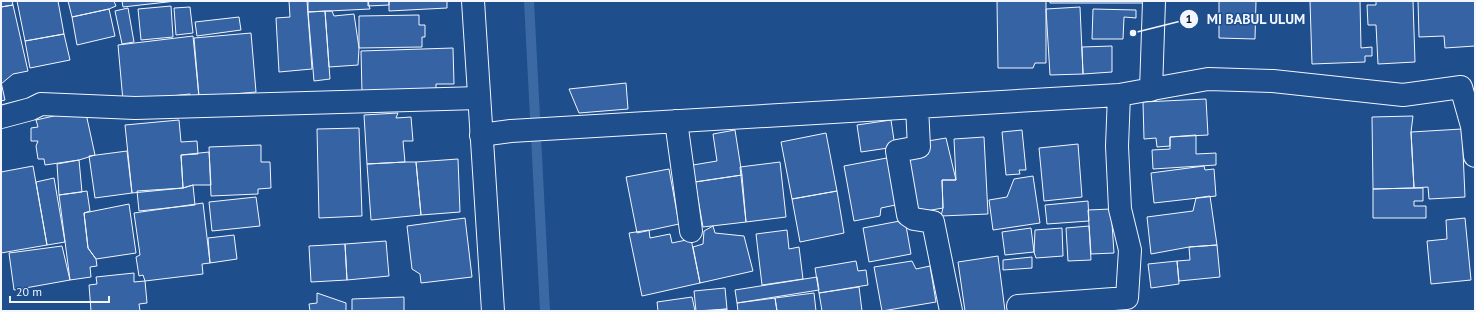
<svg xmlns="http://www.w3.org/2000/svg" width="1476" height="312" font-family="'PT Sans',sans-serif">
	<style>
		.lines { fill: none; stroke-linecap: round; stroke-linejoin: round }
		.stream { stroke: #3b69a3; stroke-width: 10 }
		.building { fill: #3563a3; stroke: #f2f6ff }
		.minor-casing { stroke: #f2f6ff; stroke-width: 24 }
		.major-casing { stroke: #f2f6ff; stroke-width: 24 }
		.minor { stroke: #1f4e8c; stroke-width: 22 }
		.major { stroke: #1f4e8c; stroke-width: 22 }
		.leader { fill: none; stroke: #f2f6ff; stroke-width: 1.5 }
		.callout-dot { fill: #f2f6ff; stroke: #1f4e8c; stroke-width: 1.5 }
		.mark-label { font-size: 12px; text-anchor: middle; font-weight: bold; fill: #111 }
		.callout-label { font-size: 14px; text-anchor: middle; font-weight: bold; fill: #f2f6ff; stroke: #1f4e8c; stroke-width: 3; stroke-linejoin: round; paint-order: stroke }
	</style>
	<rect width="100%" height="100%" fill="#1f4e8c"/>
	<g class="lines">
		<path class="stream" d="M 529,1 L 545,311"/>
	</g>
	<path class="building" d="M 1,1 L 12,1 L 13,5 L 1,7 Z
		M 17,1 L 58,1 L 64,34 L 25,41 Z
		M 68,1 L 114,1 L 116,6 L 109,9 L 72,17 Z
		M 122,1 L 176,1 L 123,7 Z
		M 289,1 L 307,1 L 312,69 L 279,72 L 276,18 L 290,17 Z
		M 308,1 L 368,1 L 370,9 L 308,12 Z
		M 368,1 L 389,1 L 389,5 L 368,6 Z
		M 389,1 L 447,1 L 447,8 L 389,11 Z
		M 997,1 L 1046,1 L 1046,63 L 1035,63 L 1033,68 L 998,68 Z
		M 1050,1 L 1143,1 L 1143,3 L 1050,3 Z
		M 1219,1 L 1256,1 L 1255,39 L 1219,38 Z
		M 1310,1 L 1360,1 L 1361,48 L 1372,47 L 1372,56 L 1365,56 L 1365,62 L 1312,64 Z
		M 1376,1 L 1413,1 L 1415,62 L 1378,64 L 1376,25 L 1368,25 L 1367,5 L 1376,5 Z
		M 1418,1 L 1475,1 L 1475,46 L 1445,48 L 1444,36 L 1419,37 Z
		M 13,5 L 28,71 L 13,74 L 1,84 L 1,7 Z
		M 171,6 L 173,37 L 141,40 L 138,9 Z
		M 190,7 L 193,33 L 176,35 L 174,8 Z
		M 1080,7 L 1083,74 L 1050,75 L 1046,9 Z
		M 128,8 L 134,42 L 122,44 L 115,11 Z
		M 109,9 L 115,36 L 77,45 L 72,17 Z
		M 1093,9 L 1136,10 L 1136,18 L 1124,17 L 1123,39 L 1092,39 Z
		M 325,11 L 330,79 L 314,81 L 308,12 Z
		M 325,11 L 332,11 L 334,16 L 354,14 L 359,48 L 358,65 L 329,67 Z
		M 419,15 L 419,25 L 425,25 L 425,37 L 422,37 L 422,47 L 359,48 L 359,16 Z
		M 239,17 L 241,30 L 197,36 L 195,22 Z
		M 251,33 L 256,92 L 199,97 L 194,38 Z
		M 64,34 L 70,60 L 30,68 L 25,41 Z
		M 193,36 L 199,97 L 190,98 L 190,94 L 123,101 L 118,45 Z
		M 1112,46 L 1112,72 L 1083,74 L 1082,47 Z
		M 453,48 L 454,84 L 436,84 L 436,90 L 362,93 L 361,51 Z
		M 1,82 L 5,100 L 1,101 Z
		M 626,83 L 628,109 L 579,113 L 569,89 Z
		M 1206,99 L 1208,135 L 1170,137 L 1170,146 L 1157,147 L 1156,138 L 1144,139 L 1143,102 Z
		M 85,109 L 95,155 L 79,160 L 45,165 L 44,159 L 38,159 L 36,146 L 38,141 L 31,141 L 31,128 L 38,127 L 36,120 Z
		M 398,113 L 396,118 L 411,117 L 413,141 L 403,141 L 405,162 L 367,164 L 364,115 Z
		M 1413,116 L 1411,132 L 1414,188 L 1373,189 L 1372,117 Z
		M 179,120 L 181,142 L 197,141 L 198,154 L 181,155 L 183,188 L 132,193 L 125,125 Z
		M 891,120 L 895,147 L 861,152 L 857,125 Z
		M 359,128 L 362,216 L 319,218 L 317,129 Z
		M 1462,129 L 1465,197 L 1429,199 L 1428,187 L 1414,188 L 1411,132 Z
		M 735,130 L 742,175 L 695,182 L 693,165 L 717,161 L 713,134 Z
		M 1022,130 L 1026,170 L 1019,170 L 1020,174 L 1006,175 L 1002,132 Z
		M 826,133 L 837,191 L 792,199 L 781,142 Z
		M 1196,135 L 1196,154 L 1216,153 L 1216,165 L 1153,169 L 1152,150 L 1170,149 L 1170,137 Z
		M 984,137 L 988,214 L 941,216 L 943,208 L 942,180 L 956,180 L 954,139 Z
		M 946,138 L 956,180 L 942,180 L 943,208 L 914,213 L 904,153 L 928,141 Z
		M 1078,144 L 1082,197 L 1044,201 L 1039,148 Z
		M 261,145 L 261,162 L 270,162 L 271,188 L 258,189 L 258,194 L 211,196 L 209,147 Z
		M 127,151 L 132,193 L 95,198 L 89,156 Z
		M 209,152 L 211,185 L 193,185 L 183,188 L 181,155 Z
		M 892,157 L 900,204 L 881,208 L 880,216 L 854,221 L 844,166 Z
		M 458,159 L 460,212 L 421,215 L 416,162 Z
		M 79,160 L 82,192 L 59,195 L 57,164 Z
		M 405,162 L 416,162 L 421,215 L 371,220 L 367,164 Z
		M 780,162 L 786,217 L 746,222 L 740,167 Z
		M 33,166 L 47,245 L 1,253 L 1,172 Z
		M 1204,166 L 1205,170 L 1214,169 L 1216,196 L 1154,203 L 1151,173 Z
		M 669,169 L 679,224 L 637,233 L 626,177 Z
		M 742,175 L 746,222 L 703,227 L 695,182 Z
		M 1033,176 L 1040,223 L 993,230 L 989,200 L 1007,197 L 1014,179 Z
		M 54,178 L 65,242 L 47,245 L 36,182 Z
		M 193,185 L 195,205 L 139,211 L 137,191 L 183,188 Z
		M 1414,188 L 1423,188 L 1423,201 L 1414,201 L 1414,206 L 1426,206 L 1426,218 L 1373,218 L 1373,189 Z
		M 87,191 L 90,211 L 84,213 L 88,248 L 96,259 L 97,266 L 90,267 L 91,277 L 70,280 L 59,195 Z
		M 837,191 L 844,233 L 800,242 L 792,199 Z
		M 1210,196 L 1217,245 L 1189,247 L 1151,254 L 1147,217 L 1193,211 L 1196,198 Z
		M 256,197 L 260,226 L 212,231 L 209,202 Z
		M 1088,201 L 1089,221 L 1047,224 L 1045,205 Z
		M 203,203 L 210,263 L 202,264 L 203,274 L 145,281 L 143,275 L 139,276 L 136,257 L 140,255 L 134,213 Z
		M 129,204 L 136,253 L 96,259 L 88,248 L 84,213 Z
		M 1111,209 L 1114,253 L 1091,254 L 1088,210 Z
		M 465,218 L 472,277 L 421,283 L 420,274 L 412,269 L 407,226 Z
		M 1465,218 L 1471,280 L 1431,284 L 1427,241 L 1447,239 L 1446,220 Z
		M 905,220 L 911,254 L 869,262 L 863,228 Z
		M 713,226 L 715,233 L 744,236 L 753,271 L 700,283 L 693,247 L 703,244 L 704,231 Z
		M 1089,226 L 1091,260 L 1068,261 L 1066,228 Z
		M 1031,228 L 1034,252 L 1005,255 L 1002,232 Z
		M 1062,228 L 1063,256 L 1036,258 L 1034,252 L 1035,230 Z
		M 649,230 L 650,238 L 670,234 L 672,243 L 691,239 L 700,283 L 642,296 L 629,233 Z
		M 787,230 L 789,249 L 799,247 L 803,279 L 762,285 L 756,234 Z
		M 234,235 L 237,259 L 210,263 L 208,238 Z
		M 386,241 L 389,276 L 347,280 L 345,244 Z
		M 345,244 L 347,280 L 311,282 L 309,246 Z
		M 1217,245 L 1220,277 L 1179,281 L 1177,261 L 1190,260 L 1189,247 Z
		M 62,246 L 70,280 L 14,290 L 9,253 Z
		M 998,256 L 1005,311 L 965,311 L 958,262 Z
		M 1032,257 L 1032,268 L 1003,270 L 1003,260 Z
		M 856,261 L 858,271 L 866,270 L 868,285 L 819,293 L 815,268 Z
		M 912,261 L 916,269 L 930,266 L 936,302 L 882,311 L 874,267 Z
		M 1177,261 L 1179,284 L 1151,288 L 1148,264 Z
		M 134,273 L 134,282 L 145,281 L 147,303 L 139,304 L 140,311 L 91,311 L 89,285 L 97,284 L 96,277 Z
		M 817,277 L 819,290 L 737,303 L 735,290 Z
		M 859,287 L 862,311 L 822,311 L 819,293 Z
		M 725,288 L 727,309 L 696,311 L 694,291 Z
		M 317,293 L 346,303 L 346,311 L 310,311 L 309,304 L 317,303 Z
		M 814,293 L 816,311 L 777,311 L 775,298 Z
		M 404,297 L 404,311 L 352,311 L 352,299 Z
		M 692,297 L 695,311 L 658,311 L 657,302 Z
		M 775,298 L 777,311 L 738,311 L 737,303 Z
		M 727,309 L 727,311 L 706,311 Z"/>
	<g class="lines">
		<defs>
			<path id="minor" d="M 1151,90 L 1154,1
				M 917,107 L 919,147 L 897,151 L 908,215 L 914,219 L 933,222 L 951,311
				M 1,117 L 31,109 L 41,104 L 135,108 L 479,98
				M 676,121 L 691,231
				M 1472,126 L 1475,156
				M 481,135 L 511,131 L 1119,95 L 1208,79 L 1273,81 L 1403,95 L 1461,87 L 1472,126 L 1475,124
				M 1018,306 L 1127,298 L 1130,250 L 1120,209 L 1117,146 L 1119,95"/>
			<path id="major" d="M 473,1 L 493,311"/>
		</defs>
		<use href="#minor" class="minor-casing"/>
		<use href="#major" class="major-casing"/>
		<use href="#minor" class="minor"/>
		<use href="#major" class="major"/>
	</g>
	<path class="leader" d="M1133 33L1189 19"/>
	<g class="callout-dot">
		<circle cx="1133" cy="33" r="4"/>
		<circle cx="1189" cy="19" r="10"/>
	</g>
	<g class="mark-label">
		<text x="1189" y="23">1</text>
	</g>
	<g class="callout-label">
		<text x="1256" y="24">MI BABUL ULUM</text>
	</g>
	<rect width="1476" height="312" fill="none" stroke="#f2f6ff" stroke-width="4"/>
	<path d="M10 296v6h99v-6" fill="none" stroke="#f2f6ff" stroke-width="2"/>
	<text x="16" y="296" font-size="12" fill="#f2f6ff" stroke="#1f4e8c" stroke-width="3" paint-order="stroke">20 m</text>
</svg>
